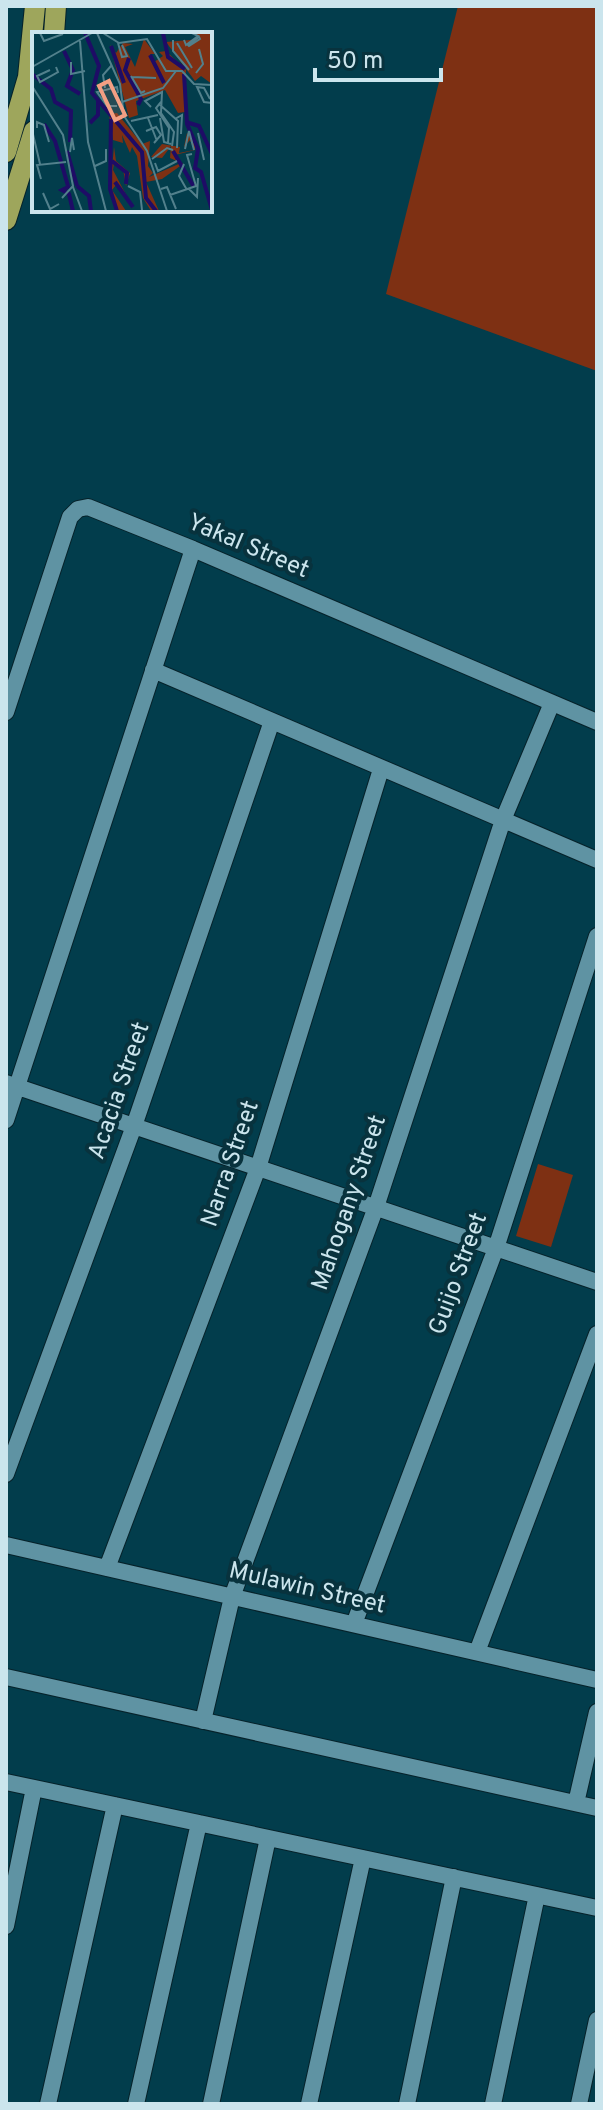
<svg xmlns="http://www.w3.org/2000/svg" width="603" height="2110" font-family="Overpass,sans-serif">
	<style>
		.green { fill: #7e3013 }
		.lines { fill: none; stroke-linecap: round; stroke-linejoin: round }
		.street-casing { stroke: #06222a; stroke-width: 18 }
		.primary-casing { stroke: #06222a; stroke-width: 22 }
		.street { stroke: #5f93a3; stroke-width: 16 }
		.primary { stroke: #9ea65c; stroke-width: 20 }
		.labels { text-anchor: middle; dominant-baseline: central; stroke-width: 8; stroke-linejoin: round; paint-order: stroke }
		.street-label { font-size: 24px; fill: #cbe5ed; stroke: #08323d }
		.inset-river { fill: none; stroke: #1e0c66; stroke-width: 4 }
		.inset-road { fill: none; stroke: #52808c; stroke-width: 2 }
		.view { fill: #f39f83; fill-opacity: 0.15; stroke: #f39f83; stroke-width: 4 }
		.inset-edge { fill: none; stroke: #cbe5ed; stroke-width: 4 }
	</style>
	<rect width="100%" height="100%" fill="#023d4c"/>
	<path class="green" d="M 458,6 L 597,6 L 597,371 L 386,294 Z
		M 538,1164 L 573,1175 L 551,1247 L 516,1236 Z"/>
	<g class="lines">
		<defs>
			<path id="street" d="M 153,670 L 597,860
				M 6,712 L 70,517 L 78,509 L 88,507 L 193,549 L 597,722
				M 6,1083 L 597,1282
				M 6,1120 L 193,549
				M 6,1474 L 134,1126 L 272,721
				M 6,1545 L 597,1680
				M 107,1568 L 258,1168 L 381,769
				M 354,1624 L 496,1248 L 597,936
				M 477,1652 L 597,1334
				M 6,1677 L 597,1808
				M 203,1721 L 232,1597 L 376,1207 L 503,820 L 552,703
				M 6,1782 L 597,1908
				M 576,1803 L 597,1712
				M 6,1926 L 34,1788
				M 48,2104 L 115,1805
				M 136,2104 L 199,1823
				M 211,2104 L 268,1838
				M 309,2104 L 363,1858
				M 407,2104 L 454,1877
				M 493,2104 L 537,1895
				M 579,2104 L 597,2020"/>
			<path id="primary" d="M 54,34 L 56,6
				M 6,152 L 28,77 L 35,6
				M 6,220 L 34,131"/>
		</defs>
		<use href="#street" class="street-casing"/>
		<use href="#primary" class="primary-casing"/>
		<use href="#street" class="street"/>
		<use href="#primary" class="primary"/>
	</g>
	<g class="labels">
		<g class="street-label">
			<text transform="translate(248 547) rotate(23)">Yakal Street</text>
			<text transform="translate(120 1091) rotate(-71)">Acacia Street</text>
			<text transform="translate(231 1164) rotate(-71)">Narra Street</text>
			<text transform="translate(350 1203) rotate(-71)">Mahogany Street</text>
			<text transform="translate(459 1274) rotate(-70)">Guijo Street</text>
			<text transform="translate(307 1589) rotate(13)">Mulawin Street</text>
		</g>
	</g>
	<g transform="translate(32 32)">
		<rect width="180" height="180" fill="#023d4c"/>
		<path d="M 163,1 L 180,1 L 180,52 L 169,44 L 163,49 L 134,10 L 169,7 ZM 112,7 L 123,22 L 118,22 L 122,30 L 131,24 L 127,20 L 134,19 L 154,38 L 153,80 L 146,81 L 133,58 L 104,69 L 106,83 L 97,86 L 78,13 L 84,21 L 91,11 L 101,12 L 93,15 L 103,35 ZM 85,81 L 110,112 L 118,109 L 116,134 L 121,141 L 117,145 L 149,131 L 138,126 L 139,114 L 130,126 L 119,125 L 130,112 L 148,115 L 147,121 L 162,118 L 158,108 L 152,115 L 155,101 L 163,110 L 163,118 L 143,123 L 151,132 L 130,147 L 114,150 L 127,179 L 119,179 L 111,166 L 105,124 L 100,115 L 98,121 L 90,103 L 91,111 L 81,108 L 84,129 L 98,141 L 94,154 L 91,137 L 82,131 L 81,138 L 101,176 L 84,153 L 80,158 L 94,179 L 85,179 L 78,157 L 82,115 L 77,82 Z" fill="#7e3013"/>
		<path class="inset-river" d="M 53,1 L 67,34 L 60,61 L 110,120 L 114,166 L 124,179M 131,1 L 136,25 L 153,37M 79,14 L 92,51M 32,19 L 41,38 L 35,54 L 48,62M 118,23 L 132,51M 97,26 L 93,38 L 109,67 L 106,73M 0,42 L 19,57 L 23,70 L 39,79 L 38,110M 152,42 L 155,92 L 166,117 L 163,136 L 169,140 L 180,178M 79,87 L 78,157 L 85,179M 154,90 L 167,94 L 180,122M 58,91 L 66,83 L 66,68M 12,92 L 23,109 L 36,154M 35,119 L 45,154M 141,119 L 162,155M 80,129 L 95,141 L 94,152M 83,150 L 101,175M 38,154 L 30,158 L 37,162 L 41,179M 45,154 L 57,164 L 59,179"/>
		<path class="inset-road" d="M 8,1 L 12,9 L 31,2M 65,1 L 88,52 L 92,84 L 115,119 L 135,179M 71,1 L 87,11 L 115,7 L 134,39 L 150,39 L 162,52 L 180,53M 167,5 L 168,7 L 157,14 L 156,13 ZM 141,8 L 141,19 L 157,38M 152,8 L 154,13 L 166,4 L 160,1M 48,9 L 56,110 L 74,179M 86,11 L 90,25 L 95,24 L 90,13M 145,11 L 160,36M 39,30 L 39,42 L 53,39M 0,35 L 60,1M 18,38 L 5,44 L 8,50 L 26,40 L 24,35M 164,41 L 171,32 L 167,17M 99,44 L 109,61 L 113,59M 100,45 L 124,46M 0,54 L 31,103 L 41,154 L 30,166M 73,56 L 71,43 L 79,34M 178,67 L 172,56 L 165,55 L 172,70 L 180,71M 90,70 L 131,56 L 144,39M 129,70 L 124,76 L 137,96 L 136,111M 128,73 L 146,89 L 145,116M 85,74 L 75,74 L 65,60 L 85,55 L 86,61M 119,75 L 113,69 L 130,60 L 129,81 L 142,100 L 140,114M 116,86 L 125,109M 128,86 L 132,110 L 139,112M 143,87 L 150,83 L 149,102M 99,89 L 126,83M 5,96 L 5,90 L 12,93 L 17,110M 0,98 L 8,132M 114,99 L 124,95 L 129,103 L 122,111M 166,101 L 172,128M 153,117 L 157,99 L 162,118M 38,120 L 40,106 L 42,118M 120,127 L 135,116 L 141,118M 123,131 L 126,139 L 145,129M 152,132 L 147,144 L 155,158M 63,134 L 74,129 L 74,117M 9,147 L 5,133 L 34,130M 96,154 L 108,160 L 110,178M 41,155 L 50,179M 129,157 L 135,155 L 144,177M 157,157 L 165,165 L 166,146M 11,161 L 18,177 L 27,172M 138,163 L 164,154 L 155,123 L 160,122"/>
		<path class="view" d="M 77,49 L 93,83 L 83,88 L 67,54 Z"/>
		<rect width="180" height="180" class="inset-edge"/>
	</g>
	<rect width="603" height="2110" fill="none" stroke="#cbe5ed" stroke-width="16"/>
	<path d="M315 68v12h126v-12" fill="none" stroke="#cbe5ed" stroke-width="4"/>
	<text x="327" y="68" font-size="24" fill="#cbe5ed" stroke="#08323d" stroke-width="6" paint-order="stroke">50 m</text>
</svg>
